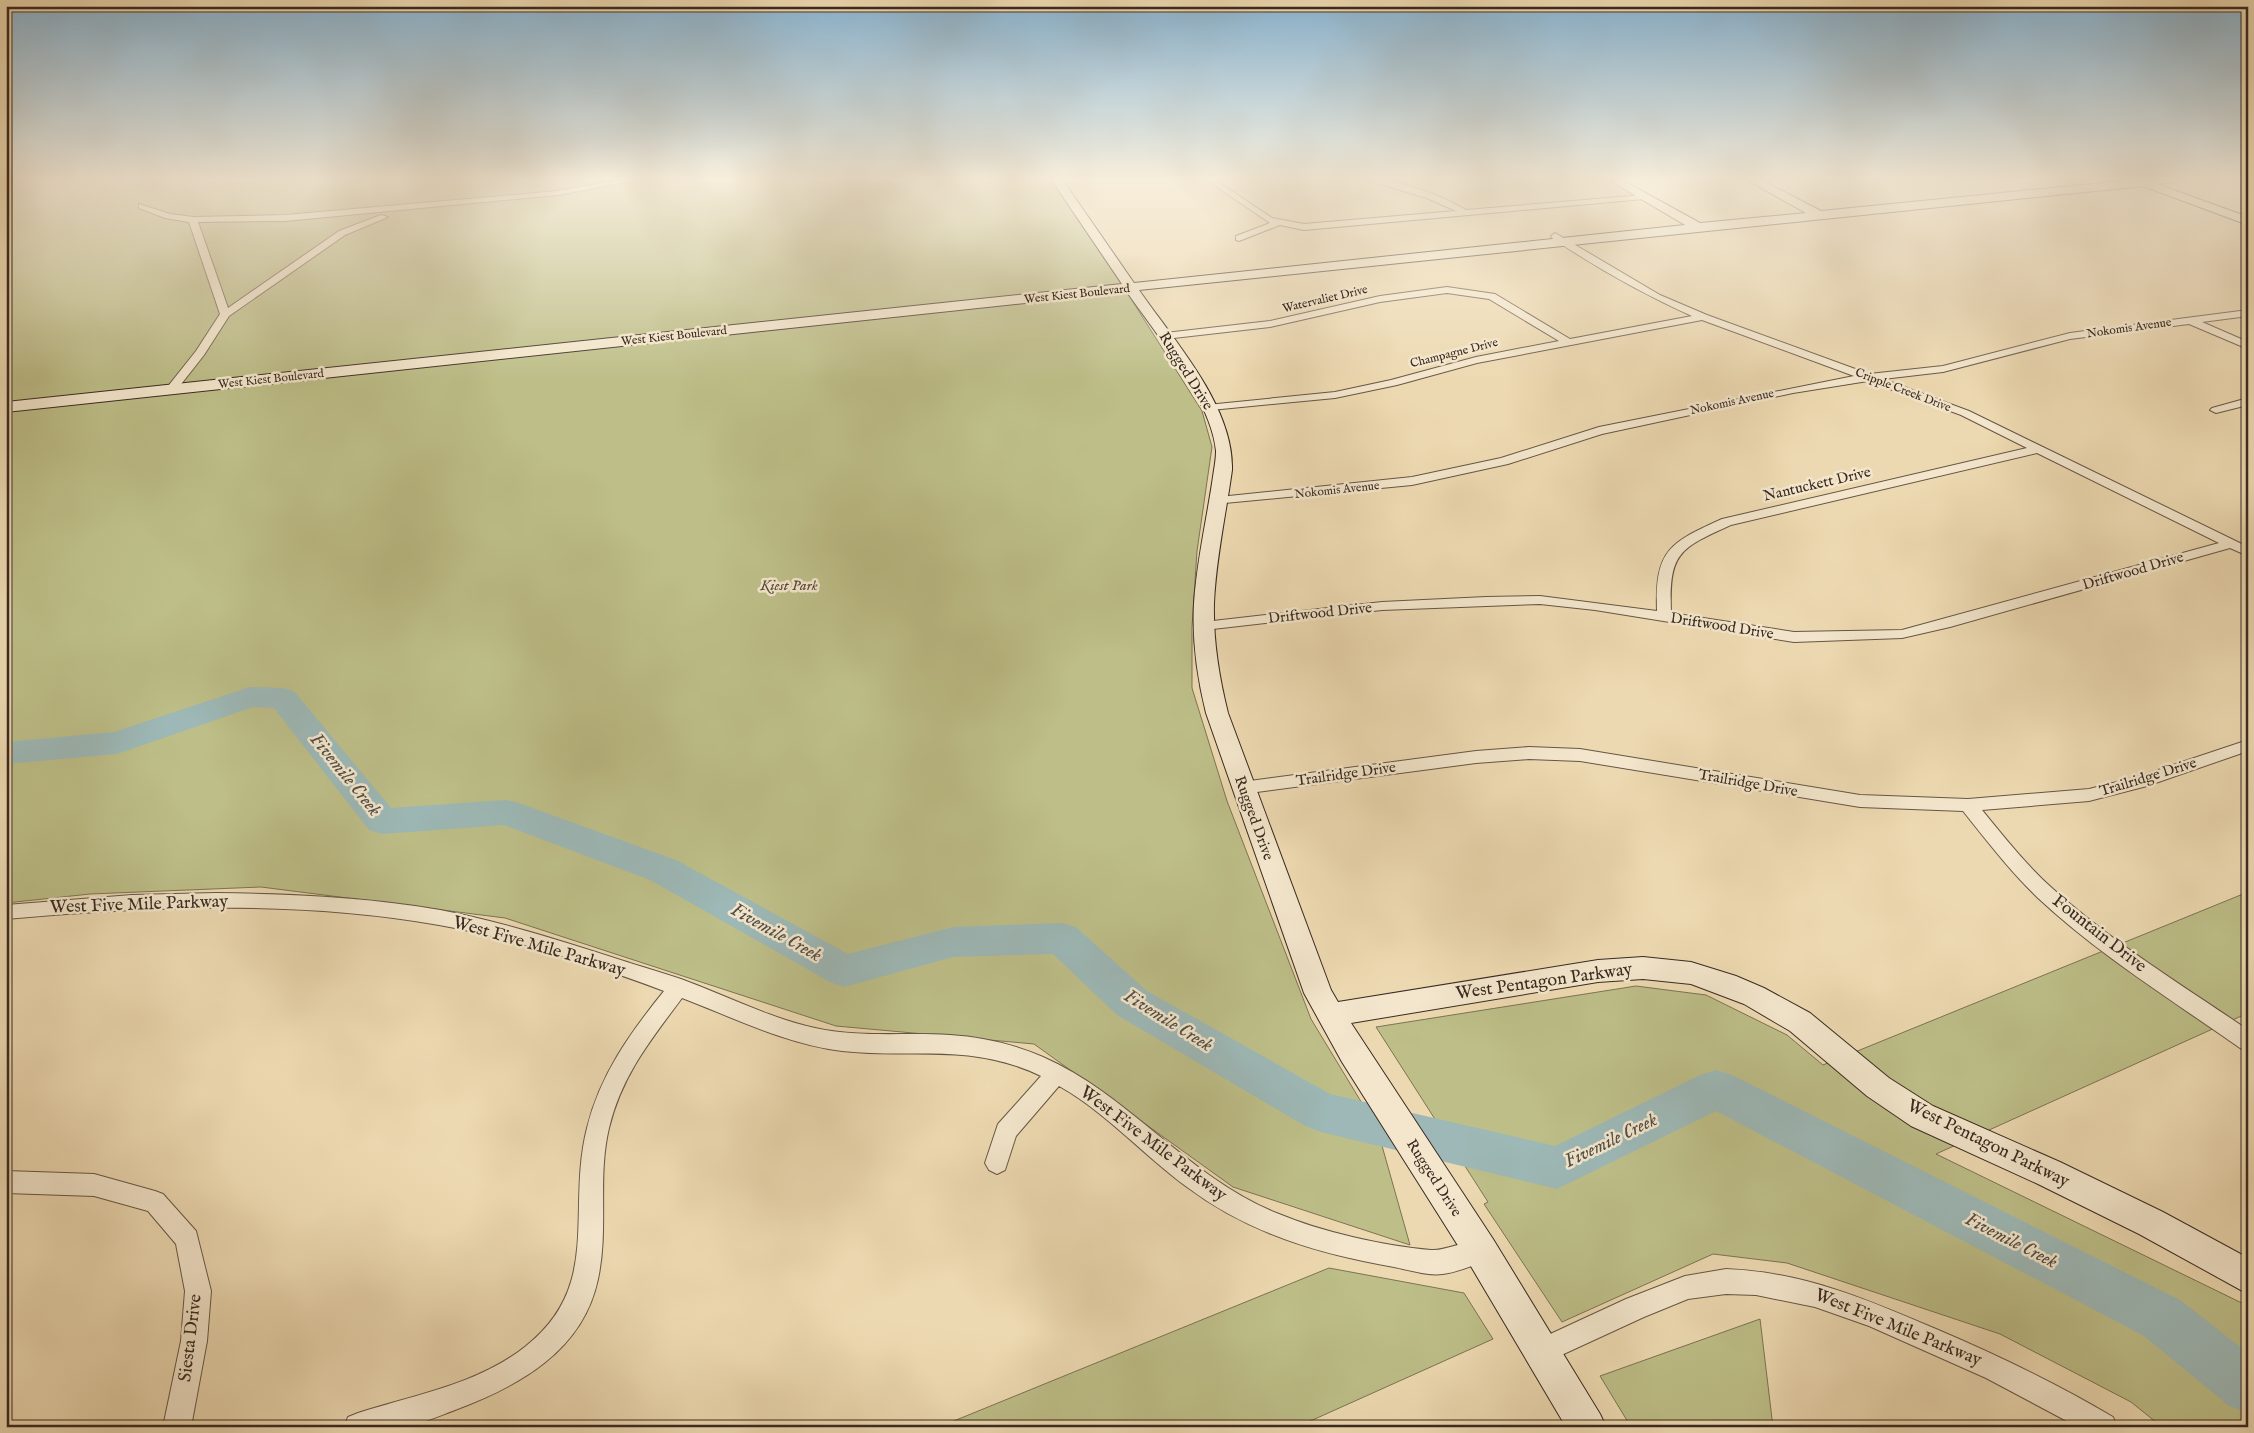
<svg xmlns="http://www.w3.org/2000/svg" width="2254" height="1433" font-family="'IM FELL English',serif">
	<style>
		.green { fill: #bdbe88; stroke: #7b7454 }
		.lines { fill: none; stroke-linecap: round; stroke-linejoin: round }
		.river { fill: #9db8b6; fill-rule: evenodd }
		.street-casing { stroke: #665645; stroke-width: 2 }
		.secondary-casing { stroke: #392a21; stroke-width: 2 }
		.street { fill: #f3e6cc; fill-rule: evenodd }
		.secondary { fill: #f3e6cc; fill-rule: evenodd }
		.labels { text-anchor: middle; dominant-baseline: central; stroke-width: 5; stroke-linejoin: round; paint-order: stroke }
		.far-street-label { font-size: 12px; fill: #392a21; stroke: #f3e6cc }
		.street-label { font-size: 15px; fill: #392a21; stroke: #f3e6cc }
		.park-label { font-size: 15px; font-style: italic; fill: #534836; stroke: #f3e6cc }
		.near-street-label { font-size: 18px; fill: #392a21; stroke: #f3e6cc }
		.near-water-label { font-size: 19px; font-style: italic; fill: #524e46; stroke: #f3e6cc }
	</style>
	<rect width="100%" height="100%" fill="#edd9b1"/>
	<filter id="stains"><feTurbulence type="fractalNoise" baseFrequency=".004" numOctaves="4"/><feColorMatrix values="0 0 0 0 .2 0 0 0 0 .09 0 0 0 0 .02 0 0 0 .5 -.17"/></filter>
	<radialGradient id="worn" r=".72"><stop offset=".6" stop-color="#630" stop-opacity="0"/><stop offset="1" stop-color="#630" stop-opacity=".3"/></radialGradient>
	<path class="green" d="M 6,179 L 1050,179 L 1119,280 L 1202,411 L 1212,447 L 1197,551 L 1192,627 L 1192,688 L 1227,801 L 1311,1019 L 1377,1128 L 1410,1245 L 1233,1187 L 1034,1044 L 836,1026 L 505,918 L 261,887 L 90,894 L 6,903 Z
		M 2248,892 L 2248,1013 L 1936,1154 L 2248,1306 L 2248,1427 L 2162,1427 L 2131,1402 L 2000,1334 L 1787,1263 L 1713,1254 L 1562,1322 L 1484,1204 L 1488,1202 L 1376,1027 L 1636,986 L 1706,995 L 1787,1035 L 1823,1065 Z
		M 1329,1268 L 1464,1293 L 1493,1339 L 1297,1427 L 939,1427 Z
		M 1760,1319 L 1773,1427 L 1631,1427 L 1600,1376 Z"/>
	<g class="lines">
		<path class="river" d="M 250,687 L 283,688 L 294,691 L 391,808 L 506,800 L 519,803 L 676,860 L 848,954 L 953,927 L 1062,923 L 1076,927 L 1147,991 L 1330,1094 L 1555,1146 L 1700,1075 L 1716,1070 L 1732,1075 L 2180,1300 L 2248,1353 L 2248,1413 L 2229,1406 L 2144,1336 L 1716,1111 L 1557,1189 L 1321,1132 L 1305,1126 L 1117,1015 L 1053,954 L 953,957 L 844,987 L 830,982 L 650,880 L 504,825 L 382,834 L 369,830 L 274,708 L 253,707 L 117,754 L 6,764 L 6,742 L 114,732 Z"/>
		<defs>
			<path id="street" d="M 624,179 L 642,179 L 558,195 L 285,221 L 198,222 L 228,308 L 339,231 L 381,215 L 388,217 L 345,235 L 229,316 L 204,355 L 175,392 L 171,393 L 165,390 L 196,351 L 220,314 L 189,222 L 165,218 L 139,208 L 139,204 L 170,214 L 193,217 L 285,215 L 558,191 Z
				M 1205,179 L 1214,179 L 1272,218 L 1304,224 L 1456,211 L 1427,198 L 1363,179 C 1397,179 1437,193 1466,210 L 1644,195 L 1648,197 L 1644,199 L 1304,230 L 1280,225 L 1239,241 L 1236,240 L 1236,236 L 1270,223 Z
				M 1555,233 L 1660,295 L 1707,315 L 1869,374 L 1943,366 L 2070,333 L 2248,310 L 2248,316 L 2202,322 L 2248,342 L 2248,349 L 2189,324 L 2070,339 L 1943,372 L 1883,379 L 1969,411 L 2248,547 L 2248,556 L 2230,548 L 1950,627 L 1902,638 L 1794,642 L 1595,610 L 1540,604 L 1382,610 L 1204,630 L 1199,629 L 1197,626 L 1199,623 L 1204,622 L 1382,602 L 1486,597 L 1540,596 L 1657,611 C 1655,550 1669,543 1722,519 L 2027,448 L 1961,415 L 1868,381 L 1793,393 L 1602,434 L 1508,464 L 1412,485 L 1214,504 L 1213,501 L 1219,497 L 1412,477 L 1501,458 L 1599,427 L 1854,376 L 1702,320 L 1477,363 L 1397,385 L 1335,398 L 1211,410 L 1205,407 L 1207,405 L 1335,392 L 1391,380 L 1476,357 L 1559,341 L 1489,299 L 1447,293 L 1380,302 L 1270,327 L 1165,339 L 1160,336 L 1165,333 L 1270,321 L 1380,296 L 1447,287 L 1495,294 L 1570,339 L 1692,316 C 1643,294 1597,268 1552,238 L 1551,236 ZM 2037,453 L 2219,543 L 1902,630 L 1794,632 L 1671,613 C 1669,553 1678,549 1731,525 Z
				M 2248,398 L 2248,405 L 2216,413 L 2210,410 L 2212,408 Z
				M 2248,740 L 2248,751 L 2147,786 L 2089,801 L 1982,810 C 2004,837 2027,866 2053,889 C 2113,943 2182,985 2248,1030 L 2248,1051 L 2240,1048 C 2172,1000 2099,955 2038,898 C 2010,871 1987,841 1963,811 L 1860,807 L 1580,761 L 1529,759 L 1476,763 L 1242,794 L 1236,792 L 1233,788 L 1236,784 L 1242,782 L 1476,751 L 1529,747 L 1580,749 L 1860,795 L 1968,799 L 2089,789 L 2137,777 Z
				M 216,893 C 291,894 366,897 440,910 C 504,922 568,943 630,963 C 647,968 665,974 681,979 C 725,995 769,1018 815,1028 C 860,1038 905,1032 950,1035 C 982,1037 1013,1044 1043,1057 C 1130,1095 1189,1179 1279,1214 C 1322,1232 1384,1246 1431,1250 C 1451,1251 1472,1235 1490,1243 L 1493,1251 L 1490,1259 C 1475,1265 1458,1272 1443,1274 C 1426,1276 1410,1270 1394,1267 C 1319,1254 1248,1233 1187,1187 C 1143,1155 1107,1113 1059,1086 L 1016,1136 L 1005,1170 L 997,1174 L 989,1170 L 985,1163 L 998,1124 L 1041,1076 C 970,1042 914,1059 842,1051 C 786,1044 734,1018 682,998 C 650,1041 622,1075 609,1128 C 597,1178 609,1229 598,1279 C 583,1351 519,1386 455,1410 C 439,1416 419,1425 401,1427 C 383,1429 363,1427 344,1427 L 348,1417 L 358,1413 C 414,1395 479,1384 526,1346 C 603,1285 566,1210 587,1128 C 600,1075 630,1033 664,991 C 594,965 513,938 439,925 C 297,900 150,906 6,919 L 6,905 L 132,895 Z
				M 6,1171 L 94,1174 L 155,1191 L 163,1194 L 196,1231 L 211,1291 L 207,1341 L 191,1427 L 163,1427 L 181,1341 L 185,1291 L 176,1244 L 148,1211 L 94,1196 L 6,1193 Z
				M 1726,1269 C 1803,1272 1866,1299 1936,1329 C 1997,1355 2056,1383 2113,1417 L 2117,1427 L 2078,1427 L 1986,1378 L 1869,1326 L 1815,1307 L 1756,1295 L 1726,1294 L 1688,1299 L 1644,1317 L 1542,1364 L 1533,1360 L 1529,1351 L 1533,1342 L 1626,1299 L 1685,1276 Z"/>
			<path id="secondary" d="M 1051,179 L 1062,179 L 1134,283 L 1685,225 L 1607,179 L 1620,179 L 1700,223 L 1806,213 L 1745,179 L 1759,179 L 1821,211 L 2143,179 L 2182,179 L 2177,182 L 2157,184 L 2248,217 L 2248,225 L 2143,186 L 1139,290 C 1174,341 1234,406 1232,470 C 1226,514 1216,558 1214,603 C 1213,640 1219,677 1228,713 L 1331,990 L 1338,1002 L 1598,960 L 1643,957 L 1691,962 L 1736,976 L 1764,988 L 1810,1013 L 1889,1078 L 1933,1106 L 2060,1162 L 2163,1212 L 2248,1258 L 2248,1294 L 2139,1234 L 2038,1184 L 1911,1126 L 1867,1096 L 1790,1031 L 1744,1004 L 1691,984 L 1643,979 L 1598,982 L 1351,1023 L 1493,1239 L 1600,1414 L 1606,1427 L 1566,1427 L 1469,1263 L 1342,1062 L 1304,993 L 1206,713 C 1197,677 1192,640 1194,603 C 1197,558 1208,514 1214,470 C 1215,464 1216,457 1216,451 C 1212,401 1155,333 1127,292 L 6,412 L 6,402 L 1122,284 Z"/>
		</defs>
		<use href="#street" class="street-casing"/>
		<use href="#secondary" class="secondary-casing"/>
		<use href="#street" class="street"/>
		<use href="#secondary" class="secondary"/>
	</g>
	<linearGradient id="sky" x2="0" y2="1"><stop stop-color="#8ab6d4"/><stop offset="0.47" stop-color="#f7eedc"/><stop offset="1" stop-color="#f7eedc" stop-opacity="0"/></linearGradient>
	<rect width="2254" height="380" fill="url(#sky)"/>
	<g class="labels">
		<g class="far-street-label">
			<text transform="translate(1077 294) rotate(-6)">West Kiest Boulevard</text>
			<text transform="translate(1325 299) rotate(-13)">Watervaliet Drive</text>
			<text transform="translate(2129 328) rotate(-8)">Nokomis Avenue</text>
			<text transform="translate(674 336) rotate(-6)">West Kiest Boulevard</text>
			<text transform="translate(1454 353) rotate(-14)">Champagne Drive</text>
			<text transform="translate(271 379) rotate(-6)">West Kiest Boulevard</text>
			<text transform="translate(1903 390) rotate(21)">Cripple Creek Drive</text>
			<text transform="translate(1732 402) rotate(-12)">Nokomis Avenue</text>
			<text transform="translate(1337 490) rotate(-6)">Nokomis Avenue</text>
		</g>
		<g class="street-label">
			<text transform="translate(1186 371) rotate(58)">Rugged Drive</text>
			<text transform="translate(1817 484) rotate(-13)">Nantuckett Drive</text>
			<text transform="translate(2133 571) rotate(-16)">Driftwood Drive</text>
			<text transform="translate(1320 613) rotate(-6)">Driftwood Drive</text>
			<text transform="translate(1722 626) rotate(9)">Driftwood Drive</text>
			<text transform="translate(1346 774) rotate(-8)">Trailridge Drive</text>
			<text transform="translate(2148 777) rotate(-17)">Trailridge Drive</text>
			<text transform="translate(1748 783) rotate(10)">Trailridge Drive</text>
			<text transform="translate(1254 818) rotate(70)">Rugged Drive</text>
			<text transform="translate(1434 1178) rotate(57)">Rugged Drive</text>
		</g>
		<g class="park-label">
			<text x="789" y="585">Kiest Park</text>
		</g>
		<g class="near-street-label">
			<text transform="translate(139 905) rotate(-2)">West Five Mile Parkway</text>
			<text transform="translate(2099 934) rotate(38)">Fountain Drive</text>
			<text transform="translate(539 947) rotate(16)">West Five Mile Parkway</text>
			<text transform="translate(1544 982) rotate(-8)">West Pentagon Parkway</text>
			<text transform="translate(1153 1144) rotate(37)">West Five Mile Parkway</text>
			<text transform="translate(1988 1144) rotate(26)">West Pentagon Parkway</text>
			<text transform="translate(1898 1328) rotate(22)">West Five Mile Parkway</text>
			<text transform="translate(191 1338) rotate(-83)">Siesta Drive</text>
		</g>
		<g class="near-water-label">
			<text transform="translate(345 775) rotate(51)">Fivemile Creek</text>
			<text transform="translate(776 933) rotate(29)">Fivemile Creek</text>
			<text transform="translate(1168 1021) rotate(32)">Fivemile Creek</text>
			<text transform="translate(1611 1141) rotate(-26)">Fivemile Creek</text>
			<text transform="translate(2011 1241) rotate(27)">Fivemile Creek</text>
		</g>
	</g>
	<rect width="2254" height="1433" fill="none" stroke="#edd9b1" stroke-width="25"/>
	<rect x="8" y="8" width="2239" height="1418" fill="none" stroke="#392a21" stroke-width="2.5"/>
	<rect x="12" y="12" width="2229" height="1408" fill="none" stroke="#392a21"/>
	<rect width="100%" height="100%" filter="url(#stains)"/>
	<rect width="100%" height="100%" fill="url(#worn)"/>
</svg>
